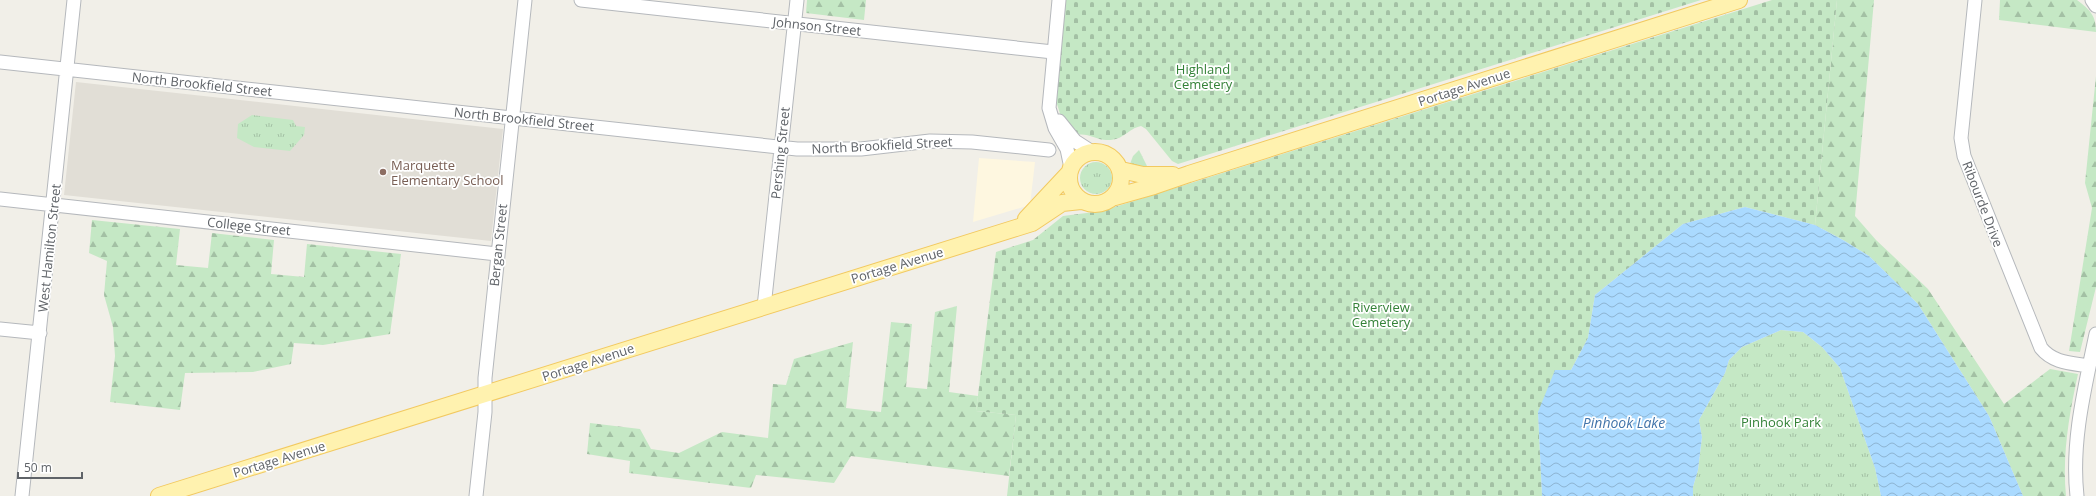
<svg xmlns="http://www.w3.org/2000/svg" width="2096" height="496" font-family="'Open Sans',sans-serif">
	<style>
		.commercial { fill: #fef7e0 }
		.education { fill: #e1ded6 }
		.grass { fill: url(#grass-tufts) }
		.forest { fill: url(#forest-firs) }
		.cemetery { fill: url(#cemetery-stones) }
		.water { fill: url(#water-waves) }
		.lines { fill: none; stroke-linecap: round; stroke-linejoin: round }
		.minor-casing { stroke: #b5b8bc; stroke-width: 15 }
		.major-casing { stroke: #f2c960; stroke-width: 18 }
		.minor { stroke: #fff; stroke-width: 13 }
		.major { stroke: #fff2af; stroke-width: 16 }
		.education-dot { fill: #8d6e63; stroke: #fff; stroke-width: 1.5 }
		.labels { text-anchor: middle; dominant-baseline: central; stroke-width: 3.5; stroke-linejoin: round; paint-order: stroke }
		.street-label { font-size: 13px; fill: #5f6368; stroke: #fff }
		.park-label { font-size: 13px; fill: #348238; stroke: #fff }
		.education-label { font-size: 13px; fill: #785e54; stroke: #fff; text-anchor: start }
		.water-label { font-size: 14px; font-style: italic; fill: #4174aa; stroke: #fff }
	</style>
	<defs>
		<pattern id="grass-tufts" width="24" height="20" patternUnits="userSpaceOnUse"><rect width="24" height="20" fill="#c5e8c5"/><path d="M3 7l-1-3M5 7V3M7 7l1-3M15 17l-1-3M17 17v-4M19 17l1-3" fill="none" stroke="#a3c0a4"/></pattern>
		<pattern id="forest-firs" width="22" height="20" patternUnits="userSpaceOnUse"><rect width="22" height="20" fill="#c5e8c5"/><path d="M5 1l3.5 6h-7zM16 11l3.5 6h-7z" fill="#a3c0a4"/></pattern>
		<pattern id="cemetery-stones" width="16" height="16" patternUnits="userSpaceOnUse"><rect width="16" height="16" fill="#c5e8c5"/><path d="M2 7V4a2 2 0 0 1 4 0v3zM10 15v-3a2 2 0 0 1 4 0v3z" fill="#a3c0a4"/></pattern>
		<pattern id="water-waves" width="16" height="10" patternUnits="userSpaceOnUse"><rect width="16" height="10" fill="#aadaff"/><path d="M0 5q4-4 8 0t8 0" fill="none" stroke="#8eb4d2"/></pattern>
	</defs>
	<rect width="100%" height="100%" fill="#f1efe8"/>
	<path class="commercial" d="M 979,158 L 1035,162 L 1030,205 L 973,222 Z"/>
	<path class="education" d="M 76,82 L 503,129 L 491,241 L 64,195 Z"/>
	<path class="grass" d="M 252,115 L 293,120 L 296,126 L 305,127 L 304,135 L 290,151 L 254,147 L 237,138 L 238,124 Z
		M 1139,150 L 1148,168 L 1130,164 L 1133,156 Z
		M1080 178a16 16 0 1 1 32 0a16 16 0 1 1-32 0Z
		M 1781,330 L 1803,332 L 1822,347 L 1840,368 L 1875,468 L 1881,496 L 1693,496 L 1693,487 L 1698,470 L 1702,437 L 1699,420 L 1725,373 L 1729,360 L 1742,347 Z"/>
	<path class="forest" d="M 807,0 L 866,0 L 864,20 L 806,13 Z
		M 1837,0 L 1874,0 L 1855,216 L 1876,240 L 1928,289 L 2004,404 L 2050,369 L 2078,374 C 2069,415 2062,455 2066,496 L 2023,496 L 1989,416 L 1918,304 L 1869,256 L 1843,240 L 1815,225 Z
		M 2000,0 L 2077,0 C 2090,10 2096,15 2096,32 L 1999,20 Z
		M 2096,76 L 2096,287 L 2080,352 L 2069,351 L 2092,208 L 2085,183 Z
		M 92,220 L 180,229 L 176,265 L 208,268 L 212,233 L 274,240 L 271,274 L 304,277 L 307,244 L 401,254 L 390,334 L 323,345 L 294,343 L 291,364 L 253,372 L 185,373 L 180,410 L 110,402 L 115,356 L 113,327 L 104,295 L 107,261 L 89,253 Z
		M 957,306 L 949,392 L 978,396 L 976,411 L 1016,415 L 1009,476 L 851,456 L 834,483 L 756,475 L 751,488 L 629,473 L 630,461 L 587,454 L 590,423 L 640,429 L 651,449 L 679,453 L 722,432 L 768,438 L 773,384 L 786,385 L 794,359 L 853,342 L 846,408 L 881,412 L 891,322 L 912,324 L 906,387 L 927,389 L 935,312 Z"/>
	<path class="cemetery" d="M 1065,0 L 1701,0 L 1178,164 L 1172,161 L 1146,129 L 1141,126 C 1127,129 1124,141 1106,140 C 1097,140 1084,131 1075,136 L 1062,120 L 1057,104 L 1056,87 Z
		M 1772,0 L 1837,0 L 1815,225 L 1745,207 L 1683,224 L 1595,295 L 1588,338 L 1571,370 L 1538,412 L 1542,496 L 1007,496 L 1016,415 L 976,411 L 996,252 L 1033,240 L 1063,216 L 1102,211 Z"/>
	<path class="water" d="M 1745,207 L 1815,225 L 1843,240 L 1869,256 L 1918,304 L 1989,416 L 2023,496 L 1881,496 L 1875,468 L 1840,368 L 1822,347 L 1803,332 L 1781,330 L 1742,347 L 1729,360 L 1725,373 L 1699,420 L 1702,437 L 1698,470 L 1693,487 L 1693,496 L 1542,496 L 1538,412 L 1555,370 L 1571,370 L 1588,338 L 1595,295 L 1683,224 Z"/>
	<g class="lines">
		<defs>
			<path id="minor" d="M 581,0 L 1053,52
				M 1059,0 L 1049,108 L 1055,128 L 1067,149 L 1071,168
				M 1975,0 L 1961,138 L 1964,156 L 2041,348 C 2053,363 2071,363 2089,366
				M 2092,0 L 2096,6
				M 0,62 L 797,149 L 861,149 L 930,141 L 972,142 L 1049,150
				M 1059,121 L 1075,141 L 1092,152
				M 0,199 L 497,254
				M 764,307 L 797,0
				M 0,329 L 40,333
				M 22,496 L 74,0
				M 476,496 L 485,412 L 485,378 L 525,0
				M 2077,496 C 2071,441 2085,387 2096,334"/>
			<path id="major" d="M1069 178a26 26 0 1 1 52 0a26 26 0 1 1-52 0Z
				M 1121,170 L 1143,175 L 1173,175
				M 1115,197 L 1154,186 L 1189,174 L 1739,0
				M 1026,219 L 1069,173
				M 159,496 L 1016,228 L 1032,223 L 1062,203 L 1081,201"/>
		</defs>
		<use href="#minor" class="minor-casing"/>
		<use href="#major" class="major-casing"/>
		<use href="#minor" class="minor"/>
		<use href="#major" class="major"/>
	</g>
	<circle class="education-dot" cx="383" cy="172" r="4"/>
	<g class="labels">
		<g class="street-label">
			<text transform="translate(817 26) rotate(6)">Johnson Street</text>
			<text transform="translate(202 84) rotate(6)">North Brookfield Street</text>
			<text transform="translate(1464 87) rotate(-18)">Portage Avenue</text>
			<text transform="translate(524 119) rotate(6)">North Brookfield Street</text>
			<text transform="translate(882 145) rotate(-3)">North Brookfield Street</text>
			<text transform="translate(780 153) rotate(-84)">Pershing Street</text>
			<text transform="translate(1983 204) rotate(69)">Ribourde Drive</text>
			<text transform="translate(249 226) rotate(6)">College Street</text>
			<text transform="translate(498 245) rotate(-84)">Bergan Street</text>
			<text transform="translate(49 248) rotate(-84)">West Hamilton Street</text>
			<text transform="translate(897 265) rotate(-17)">Portage Avenue</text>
			<text transform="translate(588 362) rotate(-18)">Portage Avenue</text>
			<text transform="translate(279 459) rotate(-17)">Portage Avenue</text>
		</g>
		<g class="park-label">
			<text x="1203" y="69">Highland<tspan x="1203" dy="15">Cemetery</tspan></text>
			<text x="1381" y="307">Riverview<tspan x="1381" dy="15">Cemetery</tspan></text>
			<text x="1781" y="422">Pinhook Park</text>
		</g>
		<g class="education-label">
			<text x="391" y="165">Marquette<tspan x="391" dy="15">Elementary School</tspan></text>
		</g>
		<g class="water-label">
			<text x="1624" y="422">Pinhook Lake</text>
		</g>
	</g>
	<path d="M18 472v6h64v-6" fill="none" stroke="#5f6368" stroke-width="2"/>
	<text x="24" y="472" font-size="12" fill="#5f6368" stroke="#ffffff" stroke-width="3" paint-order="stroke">50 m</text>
</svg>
